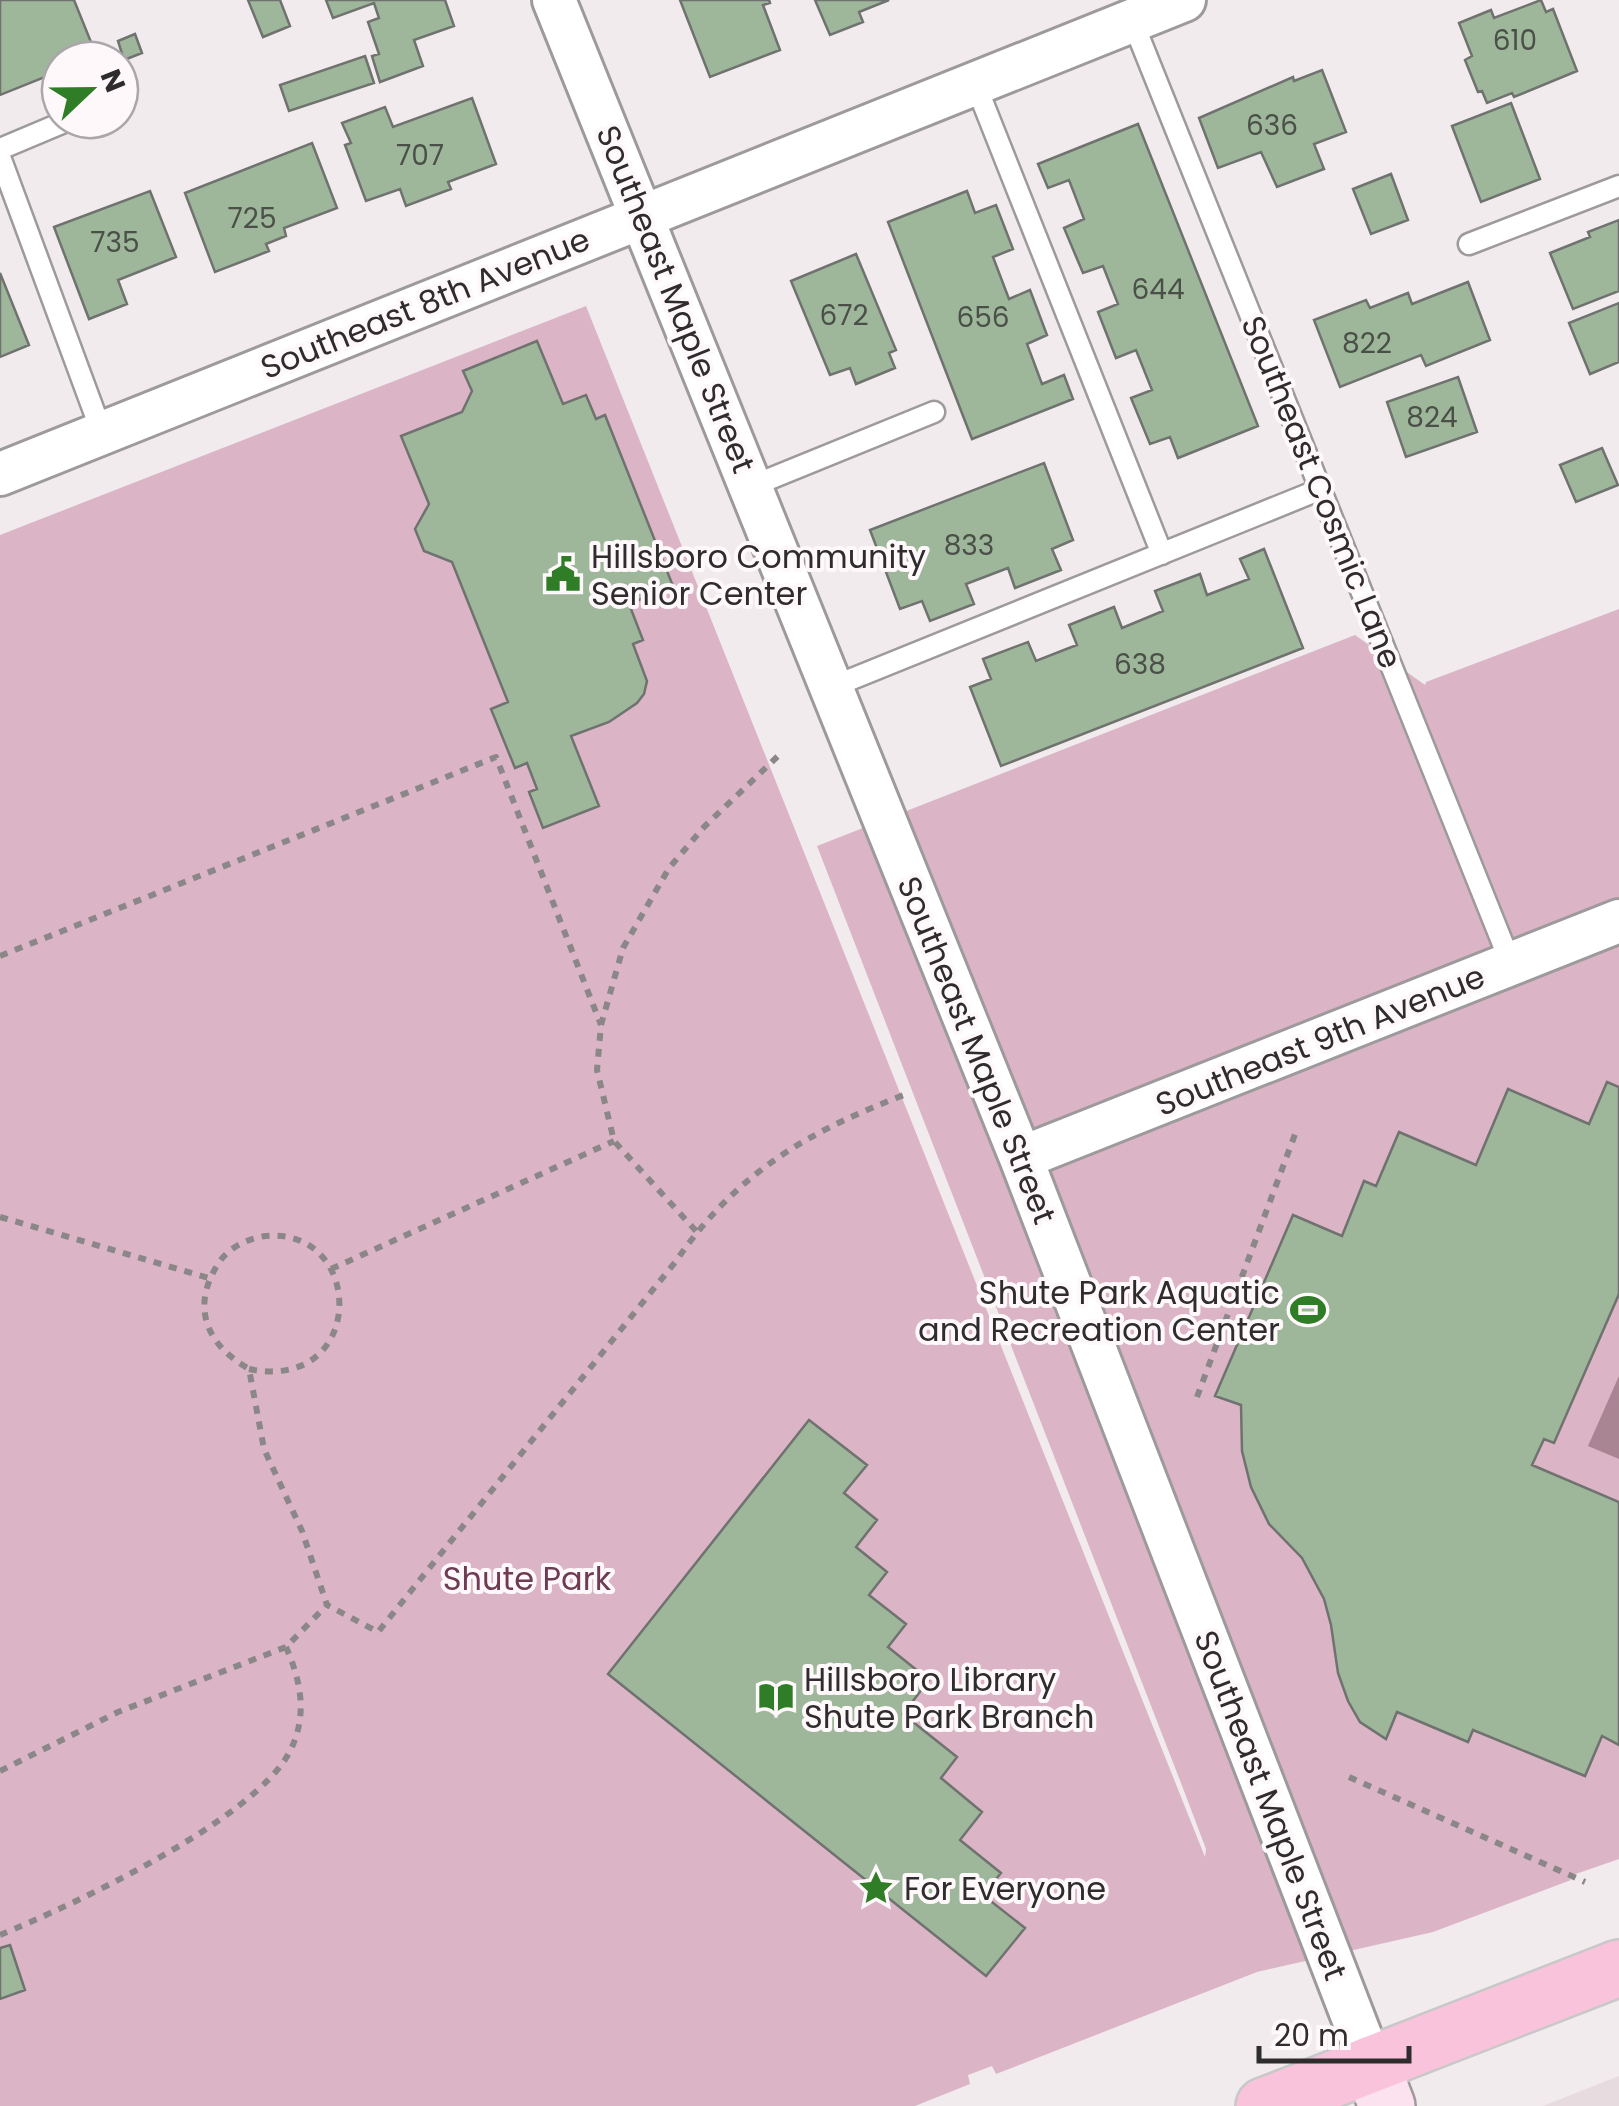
<svg xmlns="http://www.w3.org/2000/svg" width="1619" height="2106" font-family="Poppins,sans-serif">
	<style>
		.built { fill: #e8dbe0 }
		.green { fill: #dbb5c5 }
		.water { fill: #a98594 }
		.building { fill: #9eb79b; stroke: #6f726f; stroke-width: 2.5 }
		.lines { fill: none; stroke-linecap: round; stroke-linejoin: round }
		.lane-casing { stroke: #9e9a9b; stroke-width: 25 }
		.street-casing { stroke: #9e9a9b; stroke-width: 48 }
		.secondary-casing { stroke: #9e9a9b; stroke-width: 60 }
		.primary-casing { stroke: #c9c8c8; stroke-width: 60 }
		.path { stroke: #8b8788; stroke-width: 6; stroke-dasharray: 8 8; stroke-linecap: butt }
		.lane { stroke: #fff; stroke-width: 20 }
		.street { stroke: #fff; stroke-width: 42 }
		.secondary { stroke: #fce1ee; stroke-width: 55 }
		.primary { stroke: #fac3dc; stroke-width: 55 }
		.labels { text-anchor: middle; dominant-baseline: central; stroke-width: 8; stroke-linejoin: round; paint-order: stroke }
		.number-label { font-size: 28px; fill: #4a4f48 }
		.street-label { font-size: 32px; fill: #2e2c2d; stroke: #fef8fb }
		.poi-label { font-size: 32px; fill: #2e2c2d; stroke: #fef8fb; text-anchor: start }
		.park-label { font-size: 32px; fill: #6e3b53; stroke: #fef8fb }
	</style>
	<rect width="100%" height="100%" fill="#f1ebed"/>
	<path class="built" d="M 1619,2076 L 1619,2106 L 1543,2106 Z"/>
	<path class="green" d="M 586,306 L 1205,1857 L 1206,1849 L 1181,1783 L 817,846 L 1355,635 L 1425,685 L 1426,682 L 1619,609 L 1619,1859 L 1567,1877 L 1571,1880 L 1433,1932 L 1257,1972 L 996,2074 L 992,2066 L 968,2075 L 970,2084 L 915,2106 L 0,2106 L 0,535 Z"/>
	<path class="water" d="M 1619,1376 L 1619,1459 L 1588,1446 Z"/>
	<path class="building" d="M 0,0 L 74,0 L 97,57 L 89,60 L 60,60 L 60,71 L 0,95 Z
		M 248,0 L 280,0 L 290,26 L 263,37 Z
		M 326,0 L 445,0 L 454,26 L 414,40 L 423,66 L 380,82 L 372,56 L 379,54 L 368,22 L 379,18 L 374,3 L 333,18 Z
		M 680,0 L 769,0 L 770,3 L 763,5 L 780,50 L 710,77 Z
		M 815,0 L 889,0 L 859,12 L 863,22 L 830,35 Z
		M 1541,0 L 1546,12 L 1553,9 L 1577,71 L 1514,97 L 1512,93 L 1487,103 L 1482,91 L 1478,92 L 1465,60 L 1472,56 L 1459,23 L 1491,10 L 1494,18 Z
		M 135,34 L 142,53 L 124,60 L 118,41 Z
		M 365,56 L 374,83 L 289,111 L 280,85 Z
		M 1322,70 L 1346,132 L 1314,144 L 1324,169 L 1277,187 L 1261,152 L 1218,168 L 1199,118 L 1293,77 L 1294,81 Z
		M 472,98 L 496,164 L 448,182 L 451,189 L 406,206 L 400,189 L 366,201 L 345,145 L 351,143 L 342,123 L 385,107 L 393,127 Z
		M 1511,103 L 1540,179 L 1481,202 L 1452,126 Z
		M 1138,124 L 1258,426 L 1178,458 L 1170,437 L 1150,444 L 1131,398 L 1152,390 L 1136,350 L 1116,358 L 1098,312 L 1118,304 L 1103,266 L 1083,273 L 1064,228 L 1084,219 L 1069,180 L 1048,188 L 1038,164 Z
		M 312,143 L 337,208 L 284,228 L 286,236 L 266,244 L 269,251 L 215,272 L 185,193 Z
		M 1391,174 L 1408,220 L 1371,234 L 1353,189 Z
		M 150,191 L 176,257 L 118,280 L 127,304 L 89,319 L 54,227 Z
		M 967,191 L 975,213 L 996,205 L 1013,249 L 993,257 L 1009,299 L 1030,290 L 1047,335 L 1027,344 L 1042,384 L 1064,375 L 1073,399 L 972,439 L 888,222 Z
		M 1619,220 L 1619,291 L 1573,309 L 1550,253 L 1590,237 L 1588,232 Z
		M 856,254 L 896,350 L 889,353 L 895,368 L 856,384 L 850,368 L 830,375 L 791,281 Z
		M 0,273 L 29,345 L 0,357 Z
		M 1468,282 L 1490,340 L 1426,366 L 1421,355 L 1340,387 L 1314,320 L 1366,300 L 1370,308 L 1408,293 L 1412,304 Z
		M 1619,303 L 1619,362 L 1590,374 L 1569,323 Z
		M 537,341 L 563,404 L 586,395 L 596,419 L 605,415 L 673,586 L 629,604 L 643,640 L 633,644 L 647,681 L 644,694 L 637,703 L 609,722 L 571,736 L 599,806 L 543,828 L 529,792 L 537,789 L 527,763 L 515,768 L 491,709 L 508,702 L 452,562 L 424,551 L 415,529 L 429,504 L 401,436 L 462,412 L 472,391 L 463,371 Z
		M 1458,377 L 1477,432 L 1406,457 L 1387,402 Z
		M 1602,448 L 1618,485 L 1576,502 L 1560,465 Z
		M 1044,463 L 1073,540 L 1052,549 L 1061,570 L 1015,588 L 1008,568 L 966,584 L 974,604 L 930,621 L 922,601 L 900,609 L 870,530 Z
		M 1264,549 L 1303,648 L 1001,766 L 970,687 L 991,679 L 983,659 L 1028,642 L 1036,661 L 1069,648 L 1077,645 L 1069,625 L 1114,607 L 1122,628 L 1163,611 L 1155,591 L 1200,574 L 1207,595 L 1241,582 L 1249,579 L 1240,559 Z
		M 1607,1082 L 1619,1087 L 1619,1294 L 1554,1443 L 1544,1439 L 1532,1465 L 1619,1502 L 1619,1745 L 1602,1736 L 1585,1776 L 1473,1730 L 1468,1742 L 1397,1712 L 1386,1739 L 1360,1722 L 1348,1701 L 1338,1673 L 1331,1625 L 1324,1599 L 1302,1558 L 1269,1524 L 1251,1487 L 1242,1451 L 1241,1405 L 1215,1396 L 1293,1215 L 1342,1236 L 1364,1181 L 1376,1186 L 1399,1132 L 1476,1165 L 1508,1089 L 1589,1124 Z
		M 809,1420 L 867,1465 L 844,1493 L 877,1520 L 856,1547 L 887,1572 L 869,1595 L 906,1624 L 888,1647 L 929,1680 L 903,1714 L 957,1757 L 941,1778 L 982,1812 L 960,1840 L 1001,1873 L 983,1895 L 1025,1928 L 986,1976 L 608,1674 Z
		M 10,1945 L 25,1990 L 0,1999 L 0,1948 Z"/>
	<g class="lines">
		<defs>
			<path id="lane" d="M 1132,20 L 1511,964
				M 975,83 L 1162,554
				M 0,149 L 69,120
				M 0,157 L 102,433
				M 1469,244 L 1619,186
				M 752,486 L 934,412
				M 832,687 L 1321,489"/>
			<path id="street" d="M 554,0 L 1021,1158 L 1371,2064
				M 0,474 L 1184,0
				M 1021,1158 L 1619,921"/>
			<path id="secondary" d="M 1371,2064 L 1387,2106"/>
			<path id="primary" d="M 1264,2106 L 1619,1968"/>
		</defs>
		<use href="#lane" class="lane-casing"/>
		<use href="#street" class="street-casing"/>
		<use href="#secondary" class="secondary-casing"/>
		<use href="#primary" class="primary-casing"/>
		<path class="path" d="M 0,956 L 496,757 L 601,1025
			M 0,1217 L 209,1278
			M 696,1231 L 614,1141 L 597,1070 L 601,1025 L 623,948 L 669,868 L 704,827 L 778,756
			M 331,1269 L 614,1141
			M 249,1369 C 367,1393 366,1227 266,1236 C 249,1238 230,1247 220,1261 C 190,1305 205,1344 249,1369 L 264,1449 L 302,1531 L 327,1605 L 378,1632 L 676,1261 C 738,1171 809,1131 909,1093
			M 1197,1397 L 1297,1129
			M 0,1771 L 118,1712 L 286,1647 L 327,1605
			M 1349,1777 L 1585,1882
			M 0,1935 C 73,1905 255,1820 290,1751 C 308,1716 301,1681 286,1647"/>
		<use href="#lane" class="lane"/>
		<use href="#street" class="street"/>
		<use href="#secondary" class="secondary"/>
		<use href="#primary" class="primary"/>
	</g>
	<defs>
		<symbol id="civic-bare" viewBox="-9 -9 18 18"><path d="M-.6-6.5H3V-4.5H.6V-3L4-1V1h2V6H-6V1h2V-1L-.6-3ZM-1.2 2.5V6h2.4V2.5Z" fill="#2f7d26" stroke="#fef8fb" stroke-width="2.5" paint-order="stroke"/></symbol>
		<symbol id="stadium-bare" viewBox="-9 -9 18 18"><path d="M0-5a6.5 5 0 1 0 0 10a6.5 5 0 1 0 0-10ZM-3.5-1.8h7v3.6h-7Z" fill="#2f7d26" stroke="#fef8fb" stroke-width="2.5" paint-order="stroke"/></symbol>
		<symbol id="library-bare" viewBox="-9 -9 18 18"><path d="M-6-4Q-3-5.5-.7-3.5V5Q-3 3-6 4ZM6-4Q3-5.5 .7-3.5V5Q3 3 6 4Z" fill="#2f7d26" stroke="#fef8fb" stroke-width="2.5" paint-order="stroke"/></symbol>
		<symbol id="sight-bare" viewBox="-9 -9 18 18"><path d="M0-6L1.8-2.2L6-1.7L2.9 1.2L3.7 5.4L0 3.3L-3.7 5.4L-2.9 1.2L-6-1.7L-1.8-2.2Z" fill="#2f7d26" stroke="#fef8fb" stroke-width="2.5" paint-order="stroke"/></symbol>
	</defs>
	<g fill-rule="evenodd">
		<use href="#civic-bare" x="538" y="549" width="50" height="50"/>
		<use href="#stadium-bare" x="1283" y="1285" width="50" height="50"/>
		<use href="#library-bare" x="751" y="1672" width="50" height="50"/>
		<use href="#sight-bare" x="851" y="1863" width="50" height="50"/>
	</g>
	<g class="labels">
		<g class="number-label">
			<text x="1515" y="40">610</text>
			<text x="1272" y="125">636</text>
			<text x="420" y="155">707</text>
			<text x="252" y="218">725</text>
			<text x="115" y="242">735</text>
			<text x="1158" y="289">644</text>
			<text x="844" y="315">672</text>
			<text x="983" y="317">656</text>
			<text x="1367" y="343">822</text>
			<text x="1432" y="417">824</text>
			<text x="969" y="545">833</text>
			<text x="1140" y="664">638</text>
		</g>
		<g class="street-label">
			<text transform="translate(676 299) rotate(68)">Southeast Maple Street</text>
			<text transform="translate(425 303) rotate(-22)">Southeast 8th Avenue</text>
			<text transform="translate(1322 492) rotate(68)">Southeast Cosmic Lane</text>
			<text transform="translate(1320 1040) rotate(-22)">Southeast 9th Avenue</text>
			<text transform="translate(977 1050) rotate(68)">Southeast Maple Street</text>
			<text transform="translate(1271 1805) rotate(69)">Southeast Maple Street</text>
		</g>
		<g class="poi-label">
			<text x="591" y="556">Hillsboro Community<tspan x="591" dy="37">Senior Center</tspan></text>
			<text x="1280" y="1292" text-anchor="end">Shute Park Aquatic<tspan x="1280" dy="37">and Recreation Center</tspan></text>
			<text x="804" y="1679">Hillsboro Library<tspan x="804" dy="37">Shute Park Branch</tspan></text>
			<text x="904" y="1888">For Everyone</text>
		</g>
		<g class="park-label">
			<text x="527" y="1578">Shute Park</text>
		</g>
	</g>
	<g transform="translate(90 90) rotate(68)"><circle r="48" fill="#fef8fb" stroke="#aba6a9" stroke-width="2.5"/>
	<path d="M0-8L18 38L0 25L-18 38Z" fill="#2f7d26"/>
	<text y="-15" font-size="28" font-weight="bold" text-anchor="middle" fill="#2e2c2d">N</text>
	</g>
	<path d="M1259 2046v15h150v-15" fill="none" stroke="#2e2c2d" stroke-width="5"/>
	<text x="1274" y="2046" font-size="30" fill="#2e2c2d" stroke="#fef8fb" stroke-width="8" paint-order="stroke">20 m</text>
</svg>
